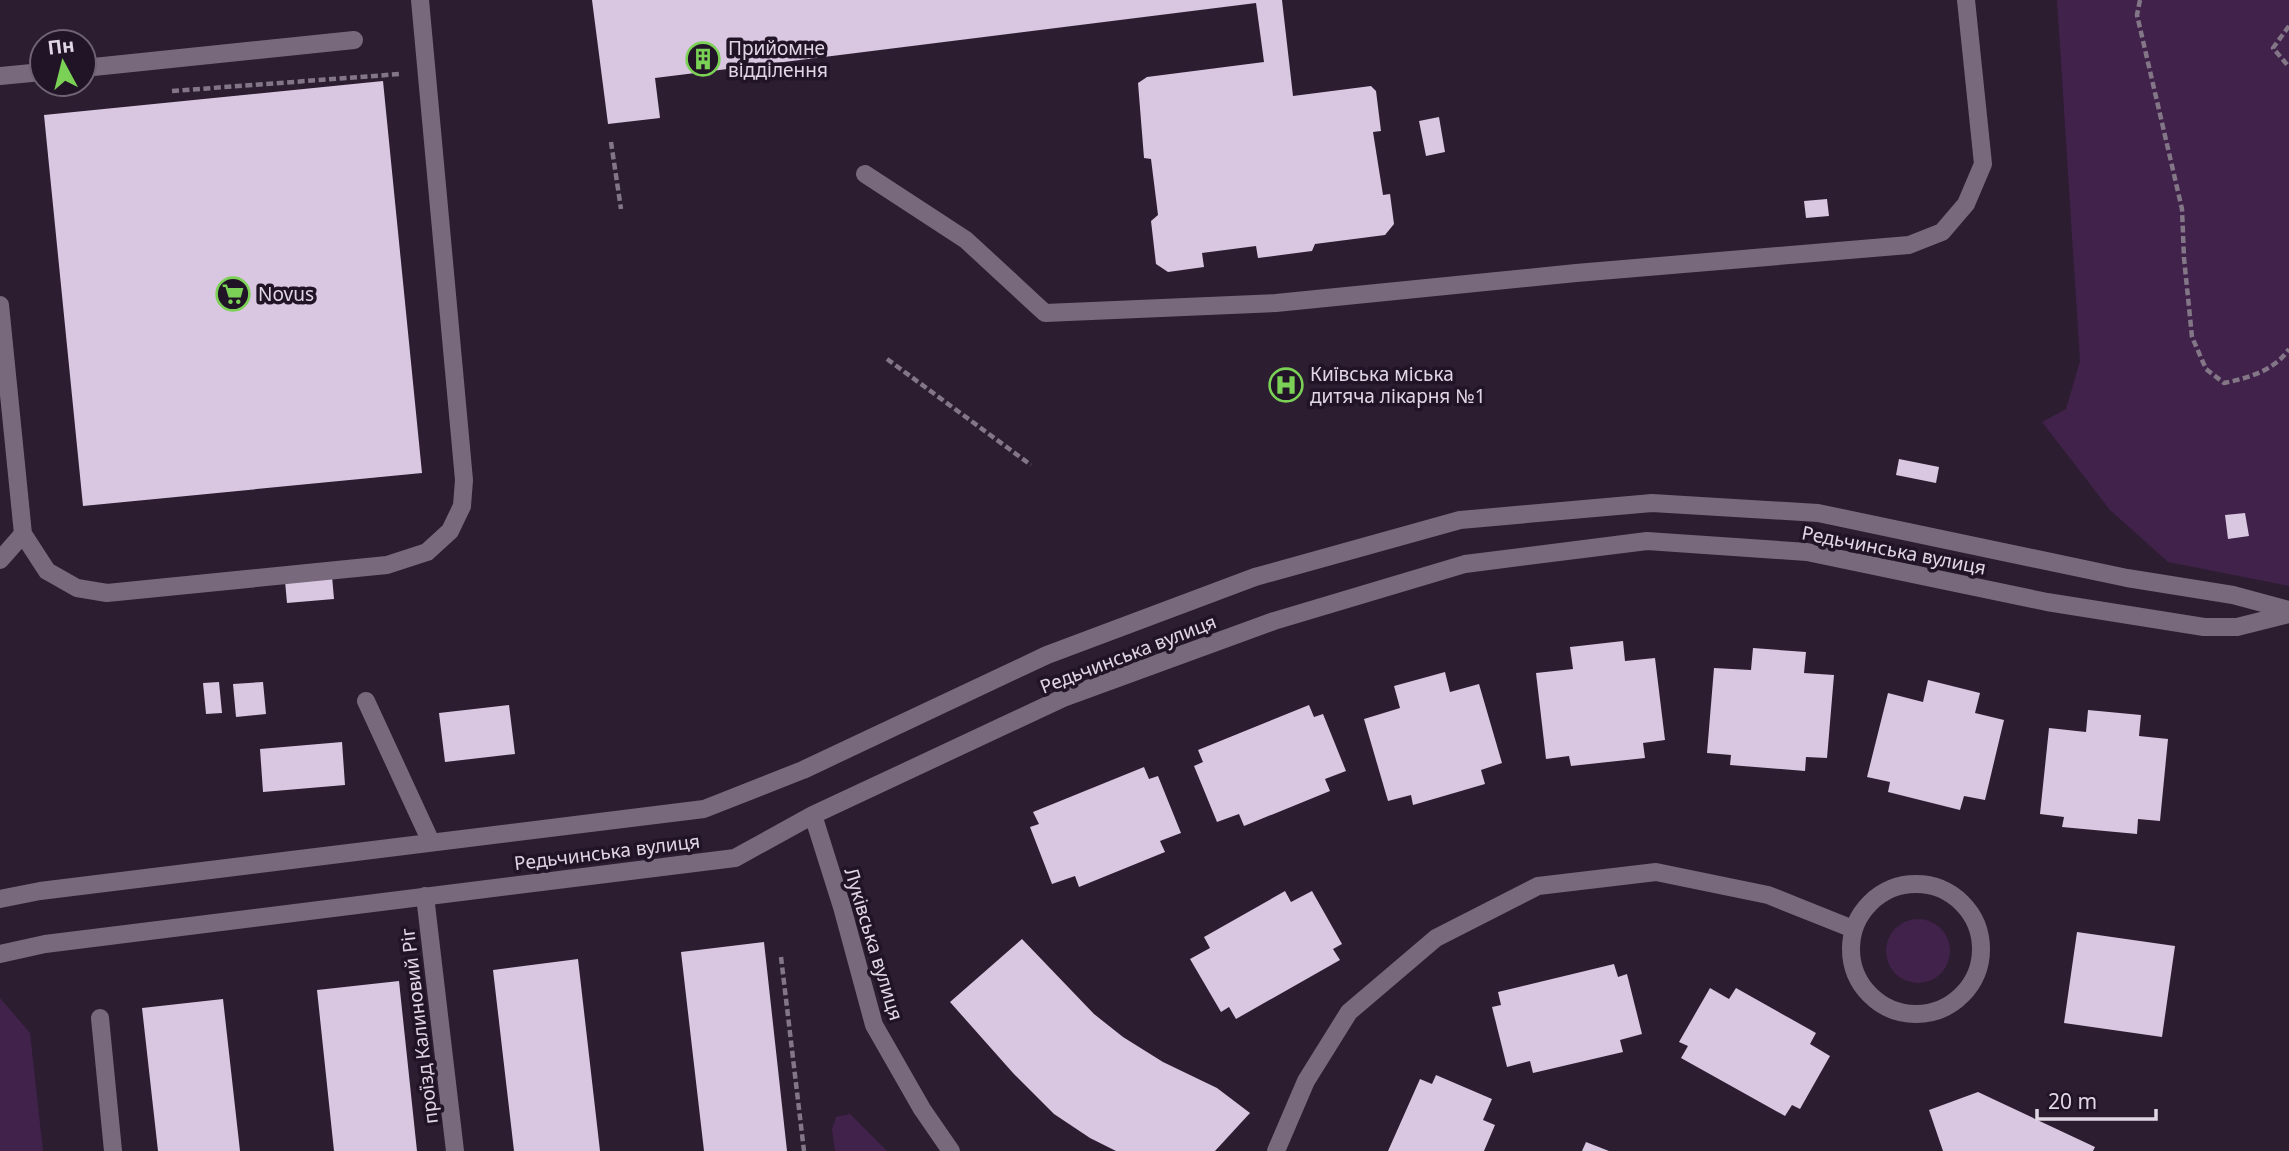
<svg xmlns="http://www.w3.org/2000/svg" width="2289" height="1151" font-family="'Noto Sans',sans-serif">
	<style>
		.green { fill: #41224b }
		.building { fill: #d9c6e0 }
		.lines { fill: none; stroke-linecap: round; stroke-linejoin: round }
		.path { stroke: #827687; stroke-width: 4.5; stroke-dasharray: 7 3.5; stroke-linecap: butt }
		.minor { stroke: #78697d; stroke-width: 18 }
		.labels { text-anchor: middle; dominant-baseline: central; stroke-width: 7; stroke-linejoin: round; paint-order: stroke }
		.poi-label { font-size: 19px; fill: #e0d7e4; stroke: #221427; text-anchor: start }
		.street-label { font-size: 19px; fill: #e0d7e4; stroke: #221427 }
	</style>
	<rect width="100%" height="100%" fill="#2c1d31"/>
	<path class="green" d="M 2057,0 L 2289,0 L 2289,586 L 2168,562 L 2110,510 L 2042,422 L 2066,409 L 2080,361 Z
		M1886 951a32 32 0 1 1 64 0a32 32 0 1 1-64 0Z
		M 0,998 L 30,1033 L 43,1151 L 0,1151 Z
		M 850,1114 L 887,1151 L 835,1151 L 832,1129 L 836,1117 Z"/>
	<path class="building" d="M 592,0 L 1282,0 L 1293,96 L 1371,86 L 1376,91 L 1381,131 L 1373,132 L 1383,195 L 1390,194 L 1394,224 L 1385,235 L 1315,244 L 1312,251 L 1258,258 L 1256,246 L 1202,253 L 1204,267 L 1168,272 L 1156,264 L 1151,221 L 1158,215 L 1151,159 L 1144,158 L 1138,83 L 1147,77 L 1264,62 L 1256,3 L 655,78 L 660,118 L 608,124 Z
		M 383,81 L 422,473 L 83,506 L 44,115 Z
		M 1439,117 L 1445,152 L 1426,156 L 1419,121 Z
		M 1827,199 L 1829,216 L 1806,218 L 1804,201 Z
		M 1899,459 L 1939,467 L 1936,483 L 1896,475 Z
		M 2245,513 L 2249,536 L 2228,539 L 2225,515 Z
		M 332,576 L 334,599 L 287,603 L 285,581 Z
		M 1623,641 L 1625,661 L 1655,658 L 1665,740 L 1643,743 L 1645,758 L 1571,766 L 1569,756 L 1546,759 L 1536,673 L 1573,669 L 1570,647 Z
		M 1753,648 L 1806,652 L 1804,673 L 1834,675 L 1827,758 L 1806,757 L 1805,771 L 1730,765 L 1731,755 L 1707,753 L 1714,668 L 1751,670 Z
		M 1445,672 L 1450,692 L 1479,684 L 1502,763 L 1481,770 L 1485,784 L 1413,805 L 1411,795 L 1388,801 L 1364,719 L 1400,708 L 1394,686 Z
		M 1928,680 L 1980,693 L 1975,713 L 2004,720 L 1985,800 L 1964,796 L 1960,810 L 1888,792 L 1890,782 L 1867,777 L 1888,693 L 1923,702 Z
		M 219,682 L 222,713 L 206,714 L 203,683 Z
		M 263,682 L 266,714 L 236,717 L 233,684 Z
		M 509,705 L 515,754 L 445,762 L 439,713 Z
		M 1309,705 L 1314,717 L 1323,714 L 1346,771 L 1325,779 L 1330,791 L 1244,826 L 1239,814 L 1217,822 L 1194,766 L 1203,762 L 1198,750 Z
		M 2088,710 L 2141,715 L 2139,736 L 2168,739 L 2160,821 L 2138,819 L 2137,834 L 2062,827 L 2064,817 L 2040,814 L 2049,728 L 2086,732 Z
		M 342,742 L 345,785 L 263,792 L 260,749 Z
		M 1144,767 L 1149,779 L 1158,776 L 1181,833 L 1160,841 L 1165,852 L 1079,887 L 1075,876 L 1052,884 L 1030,827 L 1039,824 L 1033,812 Z
		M 1285,891 L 1291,902 L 1312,891 L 1342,944 L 1333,949 L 1340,960 L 1236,1019 L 1229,1007 L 1221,1012 L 1190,959 L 1210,948 L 1204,937 Z
		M 2077,932 L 2175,946 L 2162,1037 L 2064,1023 Z
		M 1022,939 L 1094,1014 L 1123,1037 L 1163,1062 L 1217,1088 L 1250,1113 L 1215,1151 L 1116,1151 L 1090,1138 L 1054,1114 L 1013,1073 L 950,1002 Z
		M 764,942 L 787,1151 L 704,1151 L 681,952 Z
		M 578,959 L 600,1151 L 514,1151 L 493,970 Z
		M 1614,964 L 1618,977 L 1627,974 L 1642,1034 L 1620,1040 L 1623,1052 L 1533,1073 L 1530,1061 L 1507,1067 L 1492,1007 L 1501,1005 L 1498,992 Z
		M 399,981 L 417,1151 L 334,1151 L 317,990 Z
		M 1710,988 L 1729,999 L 1736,988 L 1816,1033 L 1810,1044 L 1830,1056 L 1800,1109 L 1792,1105 L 1785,1116 L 1681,1058 L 1688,1046 L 1679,1042 Z
		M 223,999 L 240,1151 L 158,1151 L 142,1008 Z
		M 1436,1075 L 1492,1099 L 1483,1120 L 1495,1125 L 1484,1151 L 1388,1151 L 1420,1079 L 1432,1084 Z
		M 1978,1092 L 2095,1147 L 2093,1151 L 1943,1151 L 1929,1110 Z
		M 1586,1142 L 1609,1151 L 1582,1151 Z"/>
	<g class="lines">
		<path class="path" d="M 2140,0 L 2137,15 L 2182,209 L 2184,258 L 2192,337 L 2206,369 L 2224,383 C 2249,378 2275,370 2289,349
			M 2289,26 L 2273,48 L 2289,67
			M 172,91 L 400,74
			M 611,142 L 621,209
			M 887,359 L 1031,465
			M 781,957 L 804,1151"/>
		<path class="minor" d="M 84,68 L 354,40
			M 0,76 L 42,72
			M 865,174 L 966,240 L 1045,313 L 1276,303 L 1576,273 L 1909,245 L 1942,232 L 1966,204 L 1983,164 L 1966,0
			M 0,305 L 23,534 L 47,571 L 77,588 L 107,593 L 387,565 L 427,552 L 450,531 L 462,506 L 464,480 L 420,0
			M 0,560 L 23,534
			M 366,701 L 431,842
			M 813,815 L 842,907 L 874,1025 L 922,1109 L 951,1151
			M1851 949a65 65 0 1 1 130 0a65 65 0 1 1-130 0Z
			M 425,896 L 455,1151
			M 0,899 L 40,891 L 704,809 L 803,770 L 1047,655 L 1255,577 L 1460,520 L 1652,503 L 1818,513 L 2127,578 L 2233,595 L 2289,610
			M 0,954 L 45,944 L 735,858 L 813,815 L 1063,698 L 1274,621 L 1465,564 L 1647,541 L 1807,552 L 2047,602 L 2204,627 L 2237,627 L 2289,614
			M 100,1018 L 113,1151
			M 1276,1151 L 1306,1081 L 1349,1012 L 1436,938 L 1538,886 L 1656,872 L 1768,895 L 1853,929"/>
	</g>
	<defs>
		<symbol id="building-ring" viewBox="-11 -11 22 22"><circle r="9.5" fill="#221427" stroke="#7bd156" stroke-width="1.5"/><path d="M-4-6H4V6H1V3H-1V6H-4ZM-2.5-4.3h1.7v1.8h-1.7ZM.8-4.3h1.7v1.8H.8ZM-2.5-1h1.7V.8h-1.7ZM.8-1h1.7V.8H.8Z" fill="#7bd156"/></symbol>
		<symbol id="supermarket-ring" viewBox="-11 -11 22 22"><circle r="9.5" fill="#221427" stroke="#7bd156" stroke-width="1.5"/><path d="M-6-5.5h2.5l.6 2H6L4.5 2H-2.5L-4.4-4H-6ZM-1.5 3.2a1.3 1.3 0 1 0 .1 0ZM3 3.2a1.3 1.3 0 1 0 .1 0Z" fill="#7bd156"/></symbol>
		<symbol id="hospital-ring" viewBox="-11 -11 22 22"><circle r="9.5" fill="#221427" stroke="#7bd156" stroke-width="1.5"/><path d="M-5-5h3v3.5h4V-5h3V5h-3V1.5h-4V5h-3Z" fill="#7bd156"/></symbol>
	</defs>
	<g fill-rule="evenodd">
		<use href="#building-ring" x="684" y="40" width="38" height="38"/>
		<use href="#supermarket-ring" x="214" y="275" width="38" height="38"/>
		<use href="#hospital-ring" x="1267" y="366" width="38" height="38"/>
	</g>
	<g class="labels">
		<g class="poi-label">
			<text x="728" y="48">Прийомне<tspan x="728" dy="22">відділення</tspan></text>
			<text x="258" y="294">Novus</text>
			<text x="1310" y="374">Київська міська<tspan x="1310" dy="22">дитяча лікарня №1</tspan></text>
		</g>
		<g class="street-label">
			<text transform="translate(1894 550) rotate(11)">Редьчинська вулиця</text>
			<text transform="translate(1128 654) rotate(-21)">Редьчинська вулиця</text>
			<text transform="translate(607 852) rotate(-7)">Редьчинська вулиця</text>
			<text transform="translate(874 944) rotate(73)">Луківська вулиця</text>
			<text transform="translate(419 1026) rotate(-97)">проїзд Калиновий Ріг</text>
		</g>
	</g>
	<g transform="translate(63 63) rotate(353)"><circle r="33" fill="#221427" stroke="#6e6273" stroke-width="2"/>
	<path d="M0-5L12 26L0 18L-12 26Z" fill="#7bd156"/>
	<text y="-10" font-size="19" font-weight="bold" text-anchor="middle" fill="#e0d7e4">Пн</text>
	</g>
	<path d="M2037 1109v10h119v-10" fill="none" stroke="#e0d7e4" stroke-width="3.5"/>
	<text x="2048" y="1109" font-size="21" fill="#e0d7e4" stroke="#221427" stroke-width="5" paint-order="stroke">20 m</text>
</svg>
